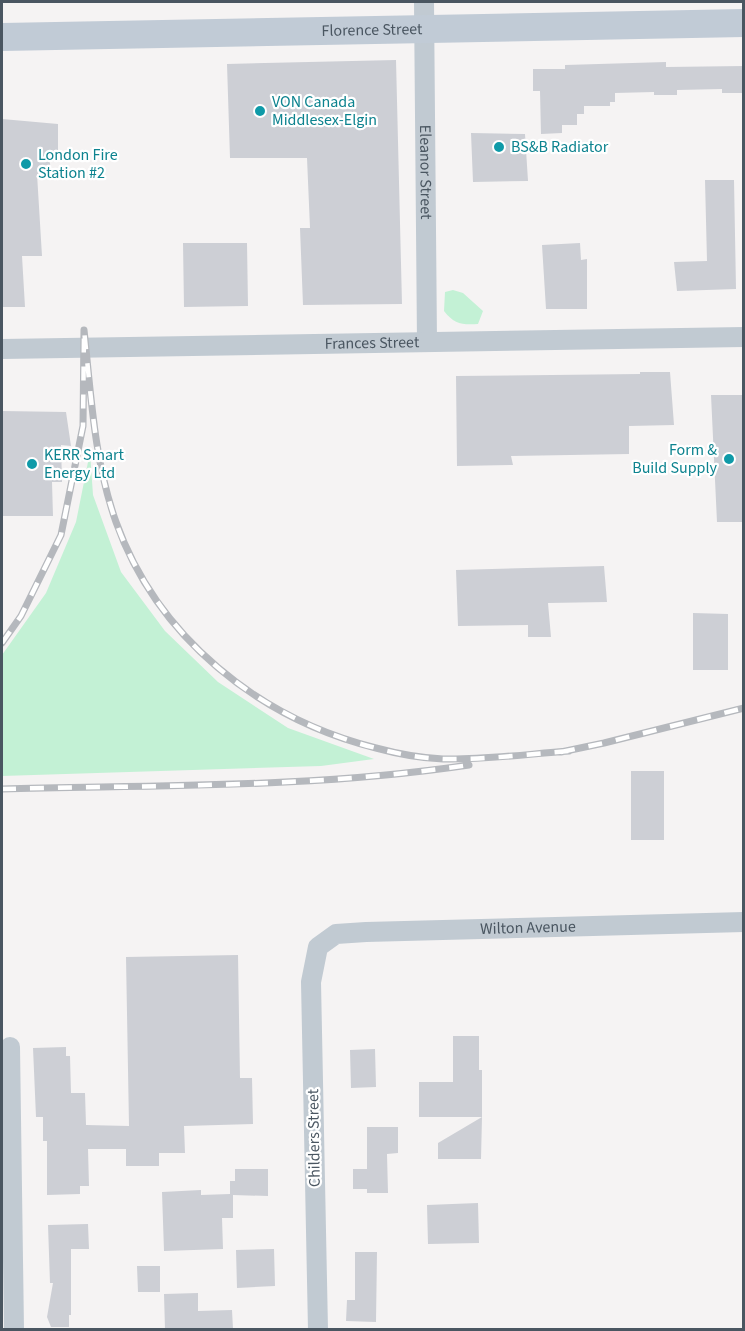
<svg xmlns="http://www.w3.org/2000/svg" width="745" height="1331" font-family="'Source Sans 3',sans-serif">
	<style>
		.green { fill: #c3f1d5 }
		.building { fill: #cdcfd5 }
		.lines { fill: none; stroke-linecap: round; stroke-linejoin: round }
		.minor { stroke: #c1cad2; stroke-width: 20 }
		.secondary { stroke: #c1cbd6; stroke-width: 28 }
		.rail-casing { stroke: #b5b8bd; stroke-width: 7 }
		.rail { stroke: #fff; stroke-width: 4.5; stroke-dasharray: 14; stroke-linecap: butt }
		.culture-dot { fill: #0f9aa8; stroke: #fff; stroke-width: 2 }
		.labels { text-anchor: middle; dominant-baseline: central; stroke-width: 4.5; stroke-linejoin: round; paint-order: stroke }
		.street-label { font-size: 16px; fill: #4a5661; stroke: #fff }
		.culture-label { font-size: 16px; fill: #0d838f; stroke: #fff; text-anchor: start }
	</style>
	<rect width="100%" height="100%" fill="#f5f3f3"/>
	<path class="green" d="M 453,290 L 463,293 L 483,311 L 478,324 C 462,325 454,324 444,311 L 445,292 Z
		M 90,452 L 93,495 L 121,572 L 165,631 L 218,682 L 288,728 L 374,759 L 321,766 L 2,776 L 2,655 L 46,593 L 76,522 Z"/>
	<path class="building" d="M 396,60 L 402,304 L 303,305 L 300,228 L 310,228 L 307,158 L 230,158 L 227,64 Z
		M 666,62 L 666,67 L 744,66 L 744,93 L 722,93 L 722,89 L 677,90 L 677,95 L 654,95 L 654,92 L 615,93 L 615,102 L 610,102 L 610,106 L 584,106 L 584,114 L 577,114 L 577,125 L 562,125 L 562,133 L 541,134 L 540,91 L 533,91 L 533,69 L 565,69 L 565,65 Z
		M 2,119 L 58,124 L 58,153 L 49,152 L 51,175 L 37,174 L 42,256 L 22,256 L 25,307 L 2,307 Z
		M 471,133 L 525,134 L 528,181 L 473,182 Z
		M 705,180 L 734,180 L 736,289 L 677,291 L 674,262 L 707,261 Z
		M 183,243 L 247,243 L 248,306 L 184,307 Z
		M 580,243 L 581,260 L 587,259 L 587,309 L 546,309 L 542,245 Z
		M 640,372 L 670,372 L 674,425 L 629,426 L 629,454 L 511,456 L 513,465 L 457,466 L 456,376 L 640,374 Z
		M 711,395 L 744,395 L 744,522 L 717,522 Z
		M 2,411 L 66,412 L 71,446 L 61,445 L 62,482 L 52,482 L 53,516 L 2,516 Z
		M 604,566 L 607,602 L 548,603 L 551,637 L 528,637 L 528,625 L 458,626 L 456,570 Z
		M 693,613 L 728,614 L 728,670 L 693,670 Z
		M 631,771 L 664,771 L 664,840 L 631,840 Z
		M 238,955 L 240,1078 L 252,1078 L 253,1124 L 184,1126 L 185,1153 L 159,1153 L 159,1166 L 126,1166 L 126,1149 L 88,1149 L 89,1186 L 80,1186 L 80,1194 L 47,1195 L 47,1141 L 43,1141 L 43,1117 L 36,1117 L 33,1048 L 66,1047 L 66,1056 L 70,1056 L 71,1093 L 85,1093 L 86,1125 L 129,1126 L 126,957 Z
		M 453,1036 L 479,1036 L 479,1070 L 482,1070 L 482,1117 L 419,1117 L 419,1082 L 453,1082 Z
		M 375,1049 L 376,1087 L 351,1088 L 350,1050 Z
		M 482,1117 L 481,1159 L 438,1159 L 438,1143 Z
		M 367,1127 L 398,1127 L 398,1153 L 387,1154 L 388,1193 L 367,1193 L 367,1189 L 353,1189 L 353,1169 L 367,1169 Z
		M 235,1169 L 268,1169 L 268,1196 L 233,1195 L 233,1218 L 222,1218 L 223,1249 L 164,1251 L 162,1192 L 201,1190 L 201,1195 L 230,1194 L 230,1181 L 235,1181 Z
		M 478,1203 L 479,1243 L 428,1244 L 427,1205 Z
		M 88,1224 L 89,1249 L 71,1249 L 71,1315 L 69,1315 L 69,1327 L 51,1327 L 47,1317 L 53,1283 L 50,1283 L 48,1225 Z
		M 274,1249 L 275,1286 L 237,1288 L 236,1250 Z
		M 355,1252 L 377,1252 L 376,1322 L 346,1321 L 347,1300 L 355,1300 Z
		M 137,1266 L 160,1266 L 160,1292 L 138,1292 Z
		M 198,1293 L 198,1311 L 232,1310 L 233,1329 L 165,1329 L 164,1294 Z"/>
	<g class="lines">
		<g class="minor">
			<path id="s1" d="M 424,2 L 427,342"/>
			<path id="s2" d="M 2,349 L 744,337"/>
			<path d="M 10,1047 L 14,1330"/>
			<path id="s3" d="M 318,1330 L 311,982 L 318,947 L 336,934 L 366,932 L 744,922"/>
		</g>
		<path class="secondary" id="s4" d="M 2,37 L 744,23"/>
		<defs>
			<path id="rail" d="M 2,643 L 21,616 L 61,535 L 83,426 L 84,330 C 91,394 94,460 116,522 C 157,637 259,719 376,748 C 398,754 420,758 443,759 C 485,760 528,754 569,751
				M 561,752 L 604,743 L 744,708
				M 2,789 C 157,785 314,788 469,765"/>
		</defs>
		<use href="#rail" class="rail-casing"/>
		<use href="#rail" class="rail"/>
	</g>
	<g class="culture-dot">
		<circle cx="260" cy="111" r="6"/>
		<circle cx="499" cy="147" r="6"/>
		<circle cx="26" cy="164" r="6"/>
		<circle cx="729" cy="459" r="6"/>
		<circle cx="32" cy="464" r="6"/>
	</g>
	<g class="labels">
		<g class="street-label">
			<text stroke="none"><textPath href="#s4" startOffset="370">Florence Street</textPath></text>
			<text stroke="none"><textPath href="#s1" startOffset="170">Eleanor Street</textPath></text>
			<text stroke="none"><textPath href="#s2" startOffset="370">Frances Street</textPath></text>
			<text stroke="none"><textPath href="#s3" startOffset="598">Wilton Avenue</textPath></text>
			<text transform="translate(314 1138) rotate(-91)">Childers Street</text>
		</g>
		<g class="culture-label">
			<text x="272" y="102">VON Canada<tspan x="272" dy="18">Middlesex-Elgin</tspan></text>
			<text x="511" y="147">BS&amp;B Radiator</text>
			<text x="38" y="155">London Fire<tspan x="38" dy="18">Station #2</tspan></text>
			<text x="717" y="450" text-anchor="end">Form &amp;<tspan x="717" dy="18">Build Supply</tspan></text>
			<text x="44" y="455">KERR Smart<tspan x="44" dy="18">Energy Ltd</tspan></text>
		</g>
	</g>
	<rect width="745" height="1331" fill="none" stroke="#4a5661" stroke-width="6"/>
</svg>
